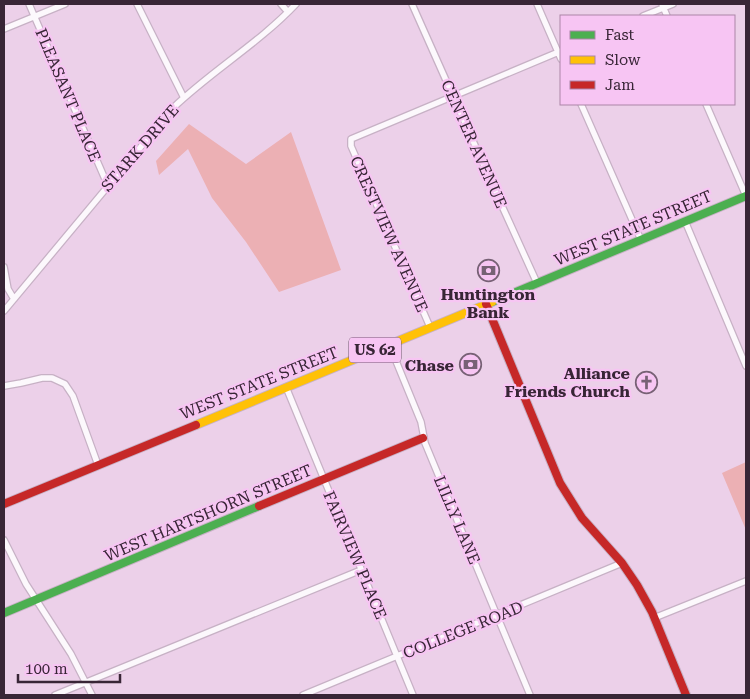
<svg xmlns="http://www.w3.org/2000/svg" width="750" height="699" font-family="'Roboto Serif',serif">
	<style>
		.green { fill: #ecb0b4 }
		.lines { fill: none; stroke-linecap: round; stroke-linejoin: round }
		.street-casing { stroke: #c7b1c5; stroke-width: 8 }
		.fast-casing { stroke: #c7b1c5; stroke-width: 10 }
		.slow-casing { stroke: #c7b1c5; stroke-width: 10 }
		.jam-casing { stroke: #c7b1c5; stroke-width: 10 }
		.street { stroke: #fcf8fc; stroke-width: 5.5 }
		.fast { stroke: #4caf50; stroke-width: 8 }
		.slow { stroke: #ffc107; stroke-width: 8 }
		.jam { stroke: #c62828; stroke-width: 8 }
		.labels { text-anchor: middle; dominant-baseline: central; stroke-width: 4.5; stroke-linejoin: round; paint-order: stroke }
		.shield { fill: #f7c5f3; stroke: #71556f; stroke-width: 1 }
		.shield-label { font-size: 15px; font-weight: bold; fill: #382536 }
		.street-label { font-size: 16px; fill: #382536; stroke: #f7c5f3 }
		.poi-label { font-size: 16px; font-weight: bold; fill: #382536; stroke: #f7c5f3; text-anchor: end }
	</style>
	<rect width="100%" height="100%" fill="#ecd0e9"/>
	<path class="green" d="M 189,124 L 246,164 L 291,132 L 341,270 L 279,292 L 246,242 L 212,198 L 188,149 L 159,175 L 156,161 Z
		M 746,462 L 746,530 L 722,473 Z"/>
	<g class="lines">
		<defs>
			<path id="street" d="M 29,4 L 108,186
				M 137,4 L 184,98
				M 281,4 L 288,12
				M 412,4 L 502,206 L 537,283
				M 537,4 L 561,59
				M 662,4 L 667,16
				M 643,16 L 673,4
				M 4,29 L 65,4
				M 581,104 L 641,240
				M 706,104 L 746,196
				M 685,221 L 746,366
				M 4,267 L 8,289 L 14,299
				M 4,311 L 174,107 C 213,70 259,43 296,4
				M 430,327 L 351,146 L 351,139 L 561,51
				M 389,344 L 421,422 L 425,443 L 530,695
				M 4,386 L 21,383 L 42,378 L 52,378 L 65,384 L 73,396 L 98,465
				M 286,387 L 413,695
				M 4,540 L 26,584 L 71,654 L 92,695
				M 654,618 L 746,581
				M 55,695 L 361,570
				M 303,695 L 622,563"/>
			<path id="fast" d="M 492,302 L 746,196
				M 4,613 L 259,506"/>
			<path id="slow" d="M 196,425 L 492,302"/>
			<path id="jam" d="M 486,304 L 560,483 L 582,518 L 622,563 L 637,585 L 652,612 L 686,695
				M 4,504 L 196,425
				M 259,506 L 423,438"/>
		</defs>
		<use href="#street" class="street-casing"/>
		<use href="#fast" class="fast-casing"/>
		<use href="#slow" class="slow-casing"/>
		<use href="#jam" class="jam-casing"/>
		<use href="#street" class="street"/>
		<use href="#fast" class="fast"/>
		<use href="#slow" class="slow"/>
		<use href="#jam" class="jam"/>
	</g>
	<defs>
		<symbol id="bank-ring" viewBox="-11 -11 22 22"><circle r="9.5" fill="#f7c5f3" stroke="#776175" stroke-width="1.5"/><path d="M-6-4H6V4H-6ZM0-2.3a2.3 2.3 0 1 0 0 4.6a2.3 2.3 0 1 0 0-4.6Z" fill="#776175"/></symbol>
		<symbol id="church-ring" viewBox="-11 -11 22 22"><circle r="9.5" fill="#f7c5f3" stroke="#776175" stroke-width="1.5"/><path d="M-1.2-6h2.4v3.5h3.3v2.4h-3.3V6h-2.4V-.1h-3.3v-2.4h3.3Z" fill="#776175"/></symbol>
	</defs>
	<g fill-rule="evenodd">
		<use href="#bank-ring" x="476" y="258" width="25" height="25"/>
		<use href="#bank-ring" x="458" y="352" width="25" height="25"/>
		<use href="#church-ring" x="634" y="370" width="25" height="25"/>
	</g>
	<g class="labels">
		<rect class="shield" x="349" y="337.5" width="52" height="25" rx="4"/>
		<g class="shield-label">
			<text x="375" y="350">US 62</text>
		</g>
		<g class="street-label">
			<text transform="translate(68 95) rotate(67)">PLEASANT PLACE</text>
			<text transform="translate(474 144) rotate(66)">CENTER AVENUE</text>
			<text transform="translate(140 148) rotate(-49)">STARK DRIVE</text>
			<text transform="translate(633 228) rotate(-23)">WEST STATE STREET</text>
			<text transform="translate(389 234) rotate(66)">CRESTVIEW AVENUE</text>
			<text transform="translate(259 383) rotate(-22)">WEST STATE STREET</text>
			<text transform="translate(208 513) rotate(-23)">WEST HARTSHORN STREET</text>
			<text transform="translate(457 520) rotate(67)">LILLY LANE</text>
			<text transform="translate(355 555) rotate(67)">FAIRVIEW PLACE</text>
			<text transform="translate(463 630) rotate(-22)">COLLEGE ROAD</text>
		</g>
		<g class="poi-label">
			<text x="488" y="294" text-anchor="middle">Huntington<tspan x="488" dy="18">Bank</tspan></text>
			<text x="454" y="365">Chase</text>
			<text x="630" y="373">Alliance<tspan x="630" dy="18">Friends Church</tspan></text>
		</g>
	</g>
	<rect width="750" height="699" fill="none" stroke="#382536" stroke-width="10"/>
	<rect x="560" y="15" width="175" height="90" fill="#f7c5f3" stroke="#ab85a7"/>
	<rect x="570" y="31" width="25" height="8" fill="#4caf50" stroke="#ab85a7"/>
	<text x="605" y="40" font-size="15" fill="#382536">Fast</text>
	<rect x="570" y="56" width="25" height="8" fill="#ffc107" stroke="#ab85a7"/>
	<text x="605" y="65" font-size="15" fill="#382536">Slow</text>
	<rect x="570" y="81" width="25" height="8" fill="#c62828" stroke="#ab85a7"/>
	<text x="605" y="90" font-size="15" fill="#382536">Jam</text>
	<path d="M18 674v8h102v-8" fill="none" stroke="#382536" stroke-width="2.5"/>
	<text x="25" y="674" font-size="15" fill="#382536" stroke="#f7c5f3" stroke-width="4" paint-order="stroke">100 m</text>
</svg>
